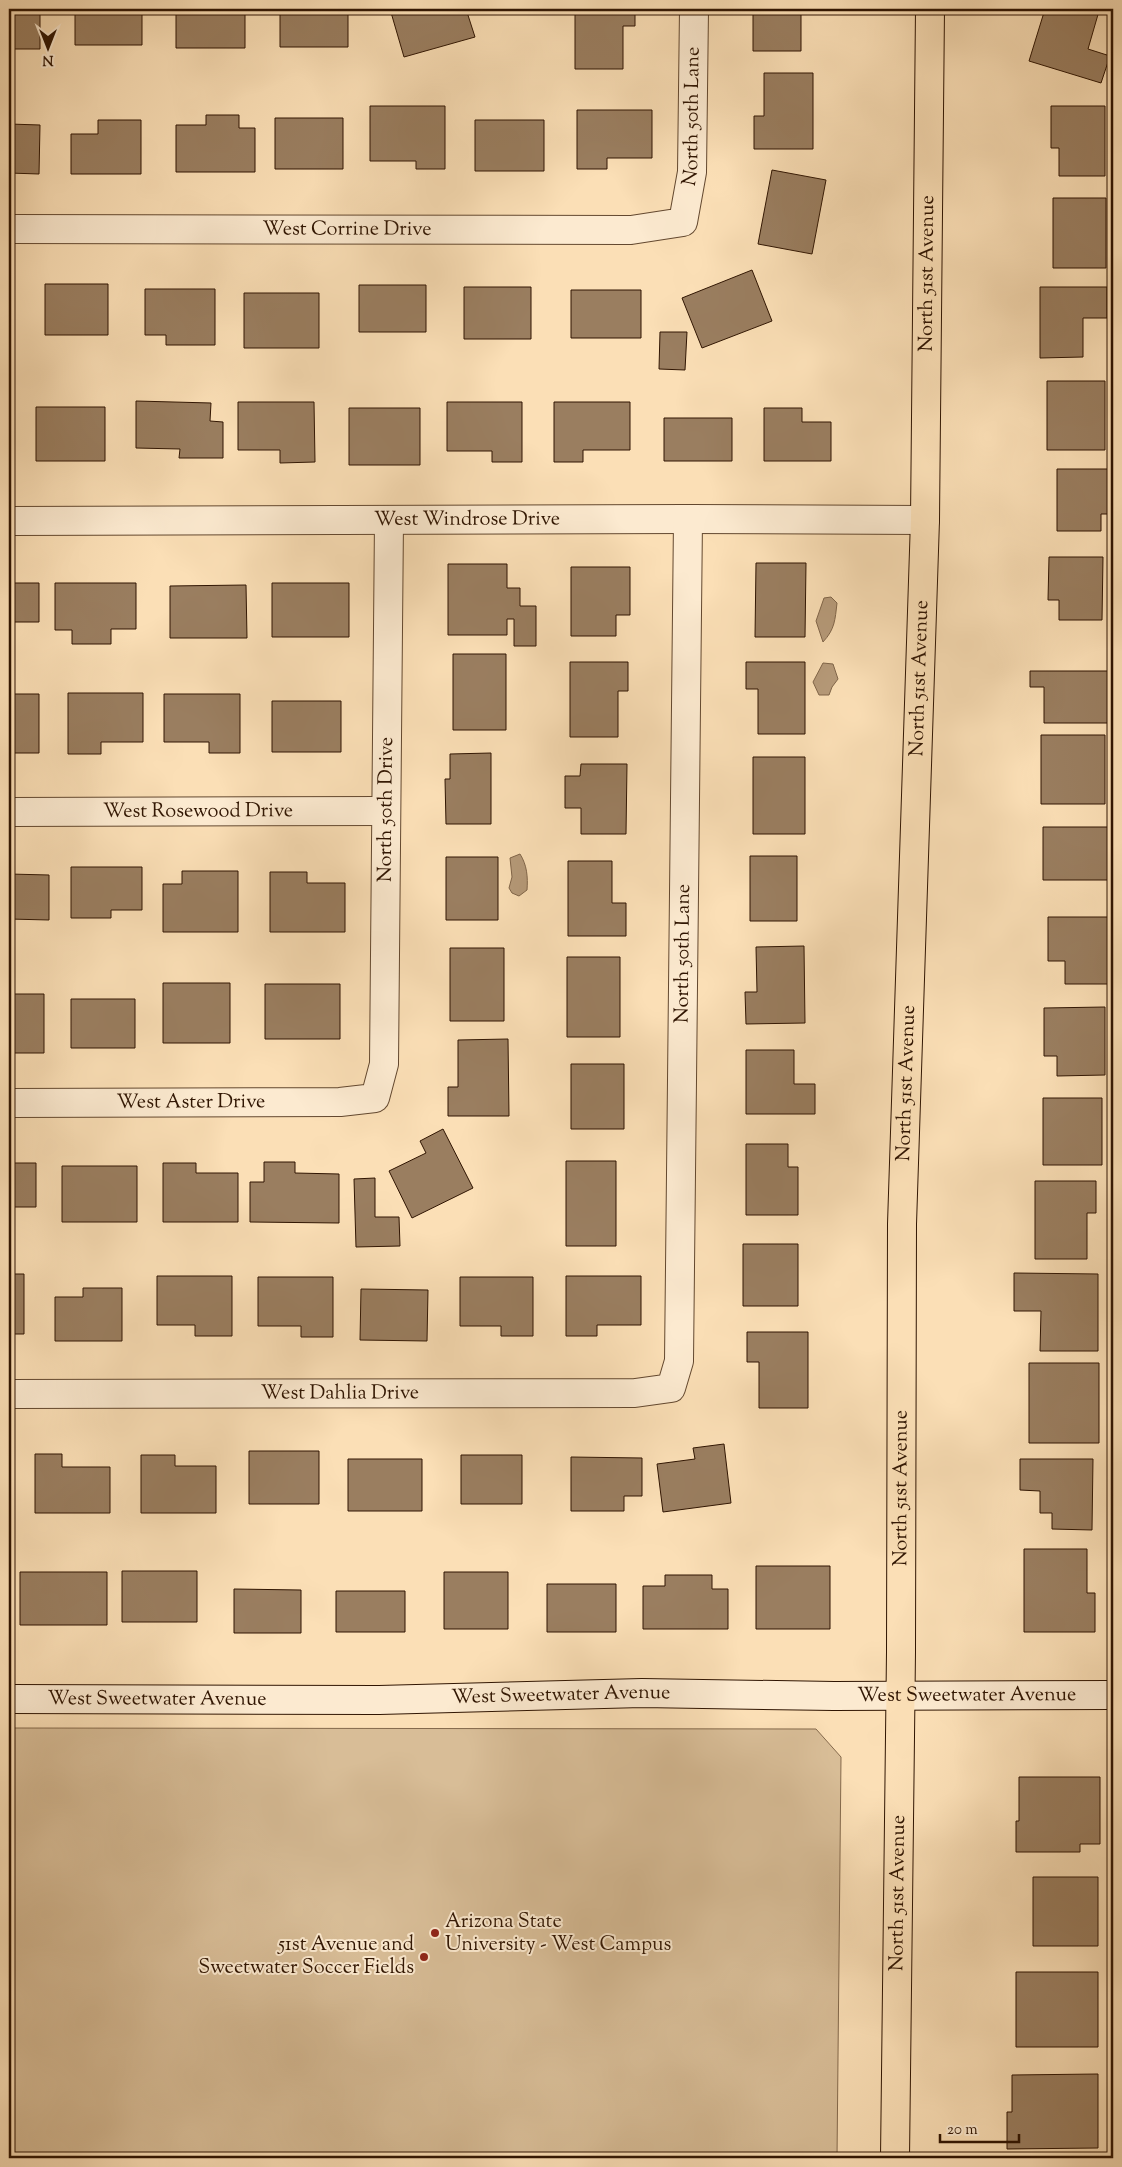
<svg xmlns="http://www.w3.org/2000/svg" width="1122" height="2167" font-family="'Sorts Mill Goudy',serif">
	<style>
		.green { fill: #d8bd97; stroke: #84694c }
		.water { fill: #b69a79; stroke: #806549 }
		.building { fill: #9a7e60; stroke: #301502 }
		.lines { fill: none; stroke-linecap: round; stroke-linejoin: round }
		.street-casing { stroke: #63482f; stroke-width: 30 }
		.secondary-casing { stroke: #301502; stroke-width: 30 }
		.primary-casing { stroke: #301502; stroke-width: 30 }
		.street { stroke: #fcead0; stroke-width: 28 }
		.secondary { stroke: #fcead0; stroke-width: 28 }
		.primary { stroke: #fbdfb6; stroke-width: 28 }
		.poi-dot { fill: #8f2418; stroke: #fcead0; stroke-width: 2 }
		.labels { text-anchor: middle; dominant-baseline: central; stroke-width: 4; stroke-linejoin: round; paint-order: stroke }
		.street-label { font-size: 20px; fill: #301502; stroke: #fcead0 }
		.poi-label { font-size: 20px; fill: #301502; stroke: #fcead0; text-anchor: start }
	</style>
	<rect width="100%" height="100%" fill="#fbdfb6"/>
	<filter id="stains"><feTurbulence type="fractalNoise" baseFrequency=".004" numOctaves="4"/><feColorMatrix values="0 0 0 0 .2 0 0 0 0 .09 0 0 0 0 .02 0 0 0 .5 -.17"/></filter>
	<radialGradient id="worn" r=".72"><stop offset=".6" stop-color="#630" stop-opacity="0"/><stop offset="1" stop-color="#630" stop-opacity=".3"/></radialGradient>
	<path class="green" d="M 9,1728 L 816,1729 L 841,1757 L 837,2158 L 9,2158 Z"/>
	<path class="water" d="M 831,597 L 837,603 C 835,620 835,629 823,642 L 816,621 L 824,598 Z
		M 823,663 L 833,664 L 838,679 L 832,687 L 829,695 L 819,695 L 813,682 Z
		M 520,854 C 527,865 528,877 527,890 L 519,896 L 512,893 L 509,888 L 512,877 L 510,858 Z"/>
	<path class="building" d="M 9,9 L 40,9 L 40,49 L 9,49 Z
		M 75,9 L 142,9 L 142,45 L 75,45 Z
		M 176,9 L 245,9 L 245,48 L 176,48 Z
		M 280,9 L 348,9 L 348,47 L 280,47 Z
		M 390,9 L 466,9 L 475,37 L 404,57 Z
		M 575,9 L 635,9 L 635,26 L 623,26 L 623,69 L 575,69 Z
		M 753,9 L 801,9 L 801,51 L 753,51 Z
		M 1045,9 L 1093,9 L 1099,11 L 1088,49 L 1110,56 L 1101,83 L 1029,61 Z
		M 764,73 L 813,73 L 813,149 L 754,149 L 754,116 L 764,116 Z
		M 370,106 L 445,106 L 445,169 L 416,169 L 416,161 L 370,161 Z
		M 1051,106 L 1105,106 L 1105,176 L 1059,176 L 1059,148 L 1051,148 Z
		M 577,110 L 652,110 L 652,158 L 607,158 L 607,169 L 577,169 Z
		M 206,115 L 239,115 L 239,128 L 255,128 L 255,172 L 176,172 L 176,125 L 206,125 Z
		M 275,118 L 343,118 L 343,169 L 275,169 Z
		M 98,120 L 141,120 L 141,174 L 71,174 L 71,134 L 98,134 Z
		M 475,120 L 544,120 L 544,171 L 475,171 Z
		M 9,124 L 40,125 L 39,174 L 9,173 Z
		M 772,170 L 826,180 L 812,254 L 758,244 Z
		M 1053,198 L 1106,198 L 1106,268 L 1053,268 Z
		M 752,270 L 772,321 L 702,348 L 682,298 Z
		M 45,284 L 108,284 L 108,335 L 45,335 Z
		M 359,285 L 426,285 L 426,332 L 359,332 Z
		M 464,287 L 531,287 L 531,339 L 464,339 Z
		M 1040,287 L 1107,287 L 1107,318 L 1083,318 L 1083,357 L 1040,358 Z
		M 145,289 L 215,289 L 215,345 L 166,345 L 166,335 L 145,335 Z
		M 571,290 L 641,290 L 641,338 L 571,338 Z
		M 244,293 L 319,293 L 319,348 L 244,348 Z
		M 660,332 L 687,332 L 685,370 L 659,369 Z
		M 1047,381 L 1105,381 L 1105,450 L 1047,450 Z
		M 136,401 L 211,403 L 210,421 L 223,422 L 223,458 L 179,458 L 180,449 L 136,448 Z
		M 238,402 L 314,402 L 315,462 L 280,463 L 280,450 L 238,450 Z
		M 447,402 L 522,402 L 522,462 L 492,462 L 492,451 L 447,451 Z
		M 554,402 L 630,402 L 630,450 L 583,450 L 583,462 L 554,462 Z
		M 36,407 L 105,407 L 105,461 L 36,461 Z
		M 349,408 L 420,408 L 420,465 L 349,465 Z
		M 764,408 L 802,408 L 802,422 L 831,422 L 831,461 L 764,461 Z
		M 664,418 L 732,418 L 732,461 L 664,461 Z
		M 1057,469 L 1108,469 L 1108,514 L 1101,514 L 1101,531 L 1057,531 Z
		M 1049,557 L 1103,557 L 1102,620 L 1059,620 L 1059,600 L 1048,600 Z
		M 756,563 L 806,563 L 805,637 L 755,637 Z
		M 448,564 L 507,564 L 507,588 L 520,588 L 520,606 L 536,606 L 536,646 L 514,646 L 514,619 L 507,619 L 507,635 L 448,635 Z
		M 571,567 L 630,567 L 630,615 L 616,615 L 616,636 L 571,636 Z
		M 9,583 L 39,583 L 39,622 L 12,622 L 12,633 L 9,633 Z
		M 55,583 L 136,583 L 136,629 L 111,629 L 111,644 L 72,644 L 72,630 L 55,630 Z
		M 272,583 L 349,583 L 349,637 L 272,637 Z
		M 246,585 L 247,638 L 170,638 L 170,586 Z
		M 453,654 L 506,654 L 506,730 L 453,730 Z
		M 570,662 L 628,662 L 628,691 L 618,691 L 618,737 L 570,737 Z
		M 746,662 L 805,662 L 805,734 L 758,734 L 758,689 L 746,689 Z
		M 1030,671 L 1110,671 L 1110,723 L 1044,723 L 1044,687 L 1030,687 Z
		M 68,693 L 143,693 L 143,742 L 101,742 L 101,754 L 68,754 Z
		M 9,694 L 39,694 L 39,753 L 9,753 Z
		M 164,694 L 240,694 L 240,753 L 209,753 L 209,742 L 164,742 Z
		M 272,701 L 341,701 L 341,752 L 272,752 Z
		M 1041,735 L 1105,735 L 1105,804 L 1041,804 Z
		M 491,753 L 491,824 L 446,824 L 445,779 L 450,779 L 450,754 Z
		M 753,757 L 805,757 L 805,834 L 753,834 Z
		M 581,764 L 627,764 L 626,834 L 581,834 L 581,808 L 565,808 L 565,776 L 580,776 Z
		M 1043,827 L 1109,827 L 1109,880 L 1043,880 Z
		M 750,856 L 797,856 L 797,921 L 750,921 Z
		M 446,857 L 498,857 L 498,920 L 446,920 Z
		M 568,861 L 612,861 L 612,903 L 626,903 L 626,936 L 568,936 Z
		M 71,867 L 142,867 L 142,910 L 111,910 L 111,918 L 71,918 Z
		M 182,871 L 238,871 L 238,932 L 163,932 L 163,884 L 182,884 Z
		M 270,872 L 307,872 L 307,883 L 345,883 L 345,932 L 270,932 Z
		M 9,874 L 49,875 L 49,920 L 9,919 Z
		M 1048,917 L 1108,917 L 1108,984 L 1065,984 L 1065,961 L 1048,961 Z
		M 804,946 L 805,1023 L 746,1024 L 745,992 L 757,992 L 756,947 Z
		M 450,948 L 504,948 L 504,1021 L 450,1021 Z
		M 567,957 L 620,957 L 620,1037 L 567,1037 Z
		M 163,983 L 230,983 L 230,1043 L 163,1043 Z
		M 265,984 L 340,984 L 340,1039 L 265,1039 Z
		M 9,994 L 44,994 L 44,1053 L 9,1053 Z
		M 71,999 L 135,999 L 135,1048 L 71,1048 Z
		M 1105,1007 L 1105,1075 L 1057,1076 L 1057,1056 L 1044,1056 L 1044,1008 Z
		M 508,1039 L 509,1116 L 448,1116 L 448,1087 L 458,1087 L 458,1040 Z
		M 746,1050 L 794,1050 L 794,1084 L 815,1084 L 815,1114 L 746,1114 Z
		M 571,1064 L 624,1064 L 624,1129 L 571,1129 Z
		M 1043,1098 L 1102,1098 L 1102,1165 L 1043,1165 Z
		M 443,1129 L 473,1188 L 412,1218 L 389,1171 L 426,1153 L 420,1141 Z
		M 746,1144 L 788,1144 L 788,1167 L 798,1167 L 798,1215 L 746,1215 Z
		M 566,1161 L 616,1161 L 616,1246 L 566,1246 Z
		M 264,1162 L 295,1162 L 295,1173 L 339,1174 L 339,1223 L 250,1222 L 250,1182 L 264,1182 Z
		M 9,1163 L 36,1163 L 36,1207 L 12,1207 L 12,1216 L 9,1216 Z
		M 163,1163 L 196,1163 L 196,1173 L 238,1173 L 238,1222 L 163,1222 Z
		M 62,1166 L 137,1166 L 137,1222 L 62,1222 Z
		M 375,1178 L 375,1217 L 399,1217 L 400,1246 L 356,1247 L 354,1179 Z
		M 1035,1181 L 1096,1181 L 1096,1213 L 1087,1213 L 1087,1259 L 1035,1259 Z
		M 743,1244 L 798,1244 L 798,1306 L 743,1306 Z
		M 1014,1273 L 1098,1274 L 1098,1351 L 1040,1351 L 1041,1311 L 1014,1311 Z
		M 9,1274 L 24,1274 L 24,1334 L 9,1334 Z
		M 157,1276 L 232,1276 L 232,1336 L 195,1336 L 195,1325 L 157,1325 Z
		M 566,1276 L 641,1276 L 641,1325 L 597,1325 L 597,1336 L 566,1336 Z
		M 258,1277 L 333,1277 L 333,1337 L 301,1337 L 301,1326 L 258,1326 Z
		M 460,1277 L 533,1277 L 533,1336 L 501,1336 L 501,1326 L 460,1326 Z
		M 83,1288 L 122,1288 L 122,1341 L 55,1341 L 55,1297 L 83,1297 Z
		M 361,1289 L 428,1290 L 427,1341 L 360,1340 Z
		M 747,1332 L 808,1332 L 808,1408 L 759,1408 L 759,1362 L 747,1362 Z
		M 1029,1363 L 1099,1363 L 1099,1443 L 1029,1443 Z
		M 724,1444 L 731,1503 L 663,1512 L 657,1464 L 695,1459 L 693,1448 Z
		M 249,1451 L 319,1451 L 319,1504 L 249,1504 Z
		M 35,1454 L 62,1454 L 62,1467 L 110,1467 L 110,1513 L 35,1513 Z
		M 141,1455 L 175,1455 L 175,1466 L 216,1466 L 216,1513 L 141,1513 Z
		M 461,1455 L 522,1455 L 522,1504 L 461,1504 Z
		M 571,1457 L 642,1458 L 642,1496 L 624,1496 L 624,1511 L 571,1511 Z
		M 348,1459 L 422,1459 L 422,1511 L 348,1511 Z
		M 1020,1459 L 1093,1459 L 1092,1530 L 1052,1529 L 1052,1513 L 1040,1513 L 1040,1491 L 1020,1490 Z
		M 1024,1549 L 1087,1549 L 1087,1593 L 1095,1593 L 1095,1632 L 1024,1632 Z
		M 756,1566 L 830,1566 L 830,1629 L 756,1629 Z
		M 122,1571 L 197,1571 L 197,1622 L 122,1622 Z
		M 20,1572 L 107,1572 L 107,1625 L 20,1625 Z
		M 444,1572 L 508,1572 L 508,1629 L 444,1629 Z
		M 665,1575 L 712,1575 L 712,1589 L 728,1589 L 728,1629 L 643,1629 L 643,1586 L 665,1586 Z
		M 547,1584 L 616,1584 L 616,1632 L 547,1632 Z
		M 234,1589 L 301,1590 L 301,1633 L 234,1633 Z
		M 336,1591 L 405,1591 L 405,1632 L 336,1632 Z
		M 1019,1777 L 1100,1777 L 1100,1844 L 1080,1844 L 1080,1852 L 1016,1852 L 1016,1821 L 1019,1821 Z
		M 1033,1877 L 1098,1877 L 1098,1946 L 1033,1946 Z
		M 1016,1972 L 1098,1972 L 1098,2047 L 1016,2047 Z
		M 1098,2074 L 1098,2148 L 1007,2149 L 1007,2112 L 1012,2112 L 1012,2075 Z"/>
	<g class="lines">
		<defs>
			<g id="street">
				<path id="s1" d="M 9,229 L 631,230 L 683,222 L 692,172 L 694,9"/>
				<path id="s2" d="M 9,521 L 688,519 L 925,520"/>
				<path id="s3" d="M 9,812 L 386,811"/>
				<path id="s4" d="M 9,1103 L 340,1102 L 375,1098 L 384,1064 L 389,520"/>
				<path id="s5" d="M 9,1394 L 635,1393 L 671,1388 L 679,1361 L 688,519"/>
			</g>
			<g id="secondary">
				<path id="s6" d="M 9,1699 L 379,1700 L 642,1693 L 834,1696 L 1113,1695"/>
			</g>
			<g id="primary">
				<path id="s7" d="M 895,2158 L 901,1652 L 902,1224 L 925,520 L 930,9"/>
			</g>
		</defs>
		<use href="#street" class="street-casing"/>
		<use href="#secondary" class="secondary-casing"/>
		<use href="#primary" class="primary-casing"/>
		<use href="#street" class="street"/>
		<use href="#secondary" class="secondary"/>
		<use href="#primary" class="primary"/>
	</g>
	<g class="poi-dot">
		<circle cx="435" cy="1933" r="5"/>
		<circle cx="424" cy="1957" r="5"/>
	</g>
	<g class="labels">
		<g class="street-label">
			<text stroke="none"><textPath href="#s1" startOffset="781">North 50th Lane</textPath></text>
			<text stroke="none"><textPath href="#s1" startOffset="338">West Corrine Drive</textPath></text>
			<text stroke="none"><textPath href="#s7" startOffset="1885">North 51st Avenue</textPath></text>
			<text stroke="none"><textPath href="#s2" startOffset="458">West Windrose Drive</textPath></text>
			<text stroke="none"><textPath href="#s7" startOffset="1480">North 51st Avenue</textPath></text>
			<text stroke="none"><textPath href="#s4" startOffset="656">North 50th Drive</textPath></text>
			<text stroke="none"><textPath href="#s3" startOffset="189">West Rosewood Drive</textPath></text>
			<text stroke="none"><textPath href="#s5" startOffset="1098">North 50th Lane</textPath></text>
			<text stroke="none"><textPath href="#s7" startOffset="1075">North 51st Avenue</textPath></text>
			<text stroke="none"><textPath href="#s4" startOffset="182">West Aster Drive</textPath></text>
			<text stroke="none"><textPath href="#s5" startOffset="331">West Dahlia Drive</textPath></text>
			<text stroke="none"><textPath href="#s7" startOffset="670">North 51st Avenue</textPath></text>
			<text stroke="none"><textPath href="#s6" startOffset="958">West Sweetwater Avenue</textPath></text>
			<text stroke="none"><textPath href="#s6" startOffset="552">West Sweetwater Avenue</textPath></text>
			<text stroke="none"><textPath href="#s6" startOffset="148">West Sweetwater Avenue</textPath></text>
			<text stroke="none"><textPath href="#s7" startOffset="265">North 51st Avenue</textPath></text>
		</g>
		<g class="poi-label">
			<text x="445" y="1922">Arizona State<tspan x="445" dy="23">University - West Campus</tspan></text>
			<text x="414" y="1945" text-anchor="end">51st Avenue and<tspan x="414" dy="23">Sweetwater Soccer Fields</tspan></text>
		</g>
	</g>
	<rect width="1122" height="2167" fill="none" stroke="#fbdfb6" stroke-width="30"/>
	<rect x="10" y="10" width="1102" height="2147" fill="none" stroke="#301502" stroke-width="2.5"/>
	<rect x="15" y="15" width="1092" height="2137" fill="none" stroke="#301502"/>
	<g transform="translate(48 48) rotate(180)" stroke="#fcead0" stroke-width="4" paint-order="stroke">
	<path d="M0-4L9 19L0 12L-9 19Z" fill="#301502"/>
	<text y="-8" font-size="14" font-weight="bold" text-anchor="middle" fill="#301502">N</text>
	</g>
	<path d="M940 2134v8h79v-8" fill="none" stroke="#301502" stroke-width="2.5"/>
	<text x="947" y="2134" font-size="15" fill="#301502" stroke="#fcead0" stroke-width="4" paint-order="stroke">20 m</text>
	<rect width="100%" height="100%" filter="url(#stains)"/>
	<rect width="100%" height="100%" fill="url(#worn)"/>
</svg>
